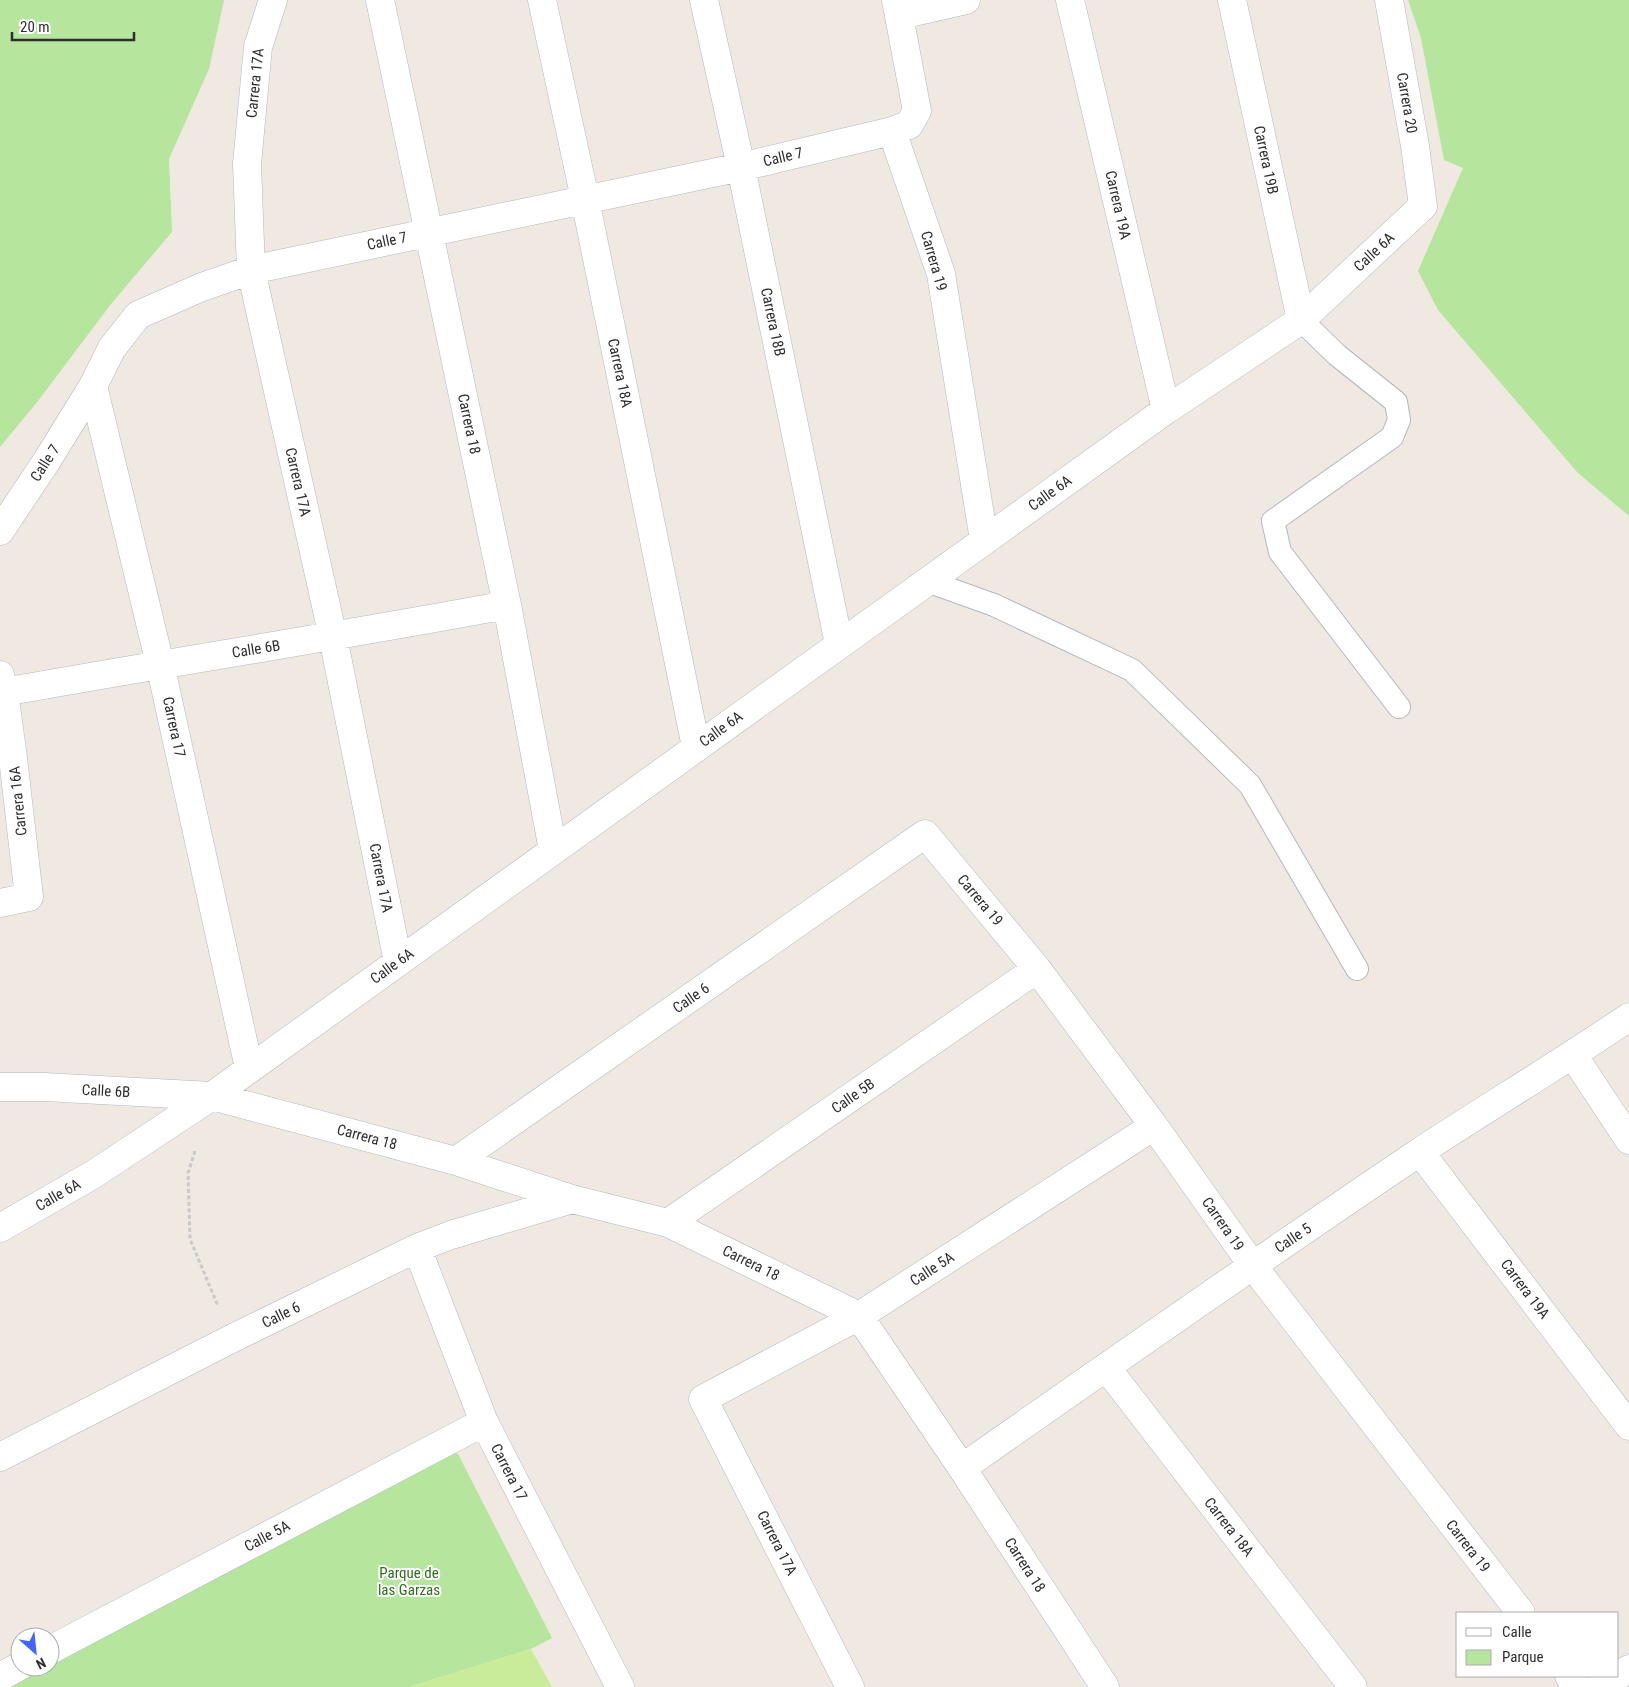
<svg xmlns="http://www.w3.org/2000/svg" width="1629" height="1687" font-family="'Roboto Condensed',sans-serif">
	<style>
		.green { fill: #b6e59e }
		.pitch { fill: #c9ec9a }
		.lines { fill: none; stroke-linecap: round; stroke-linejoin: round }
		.lane-casing { stroke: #b4b7c1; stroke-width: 24 }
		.street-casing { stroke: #b4b7c1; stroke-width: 29 }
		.path { stroke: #c9c9c9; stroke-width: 3; stroke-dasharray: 4 2.5; stroke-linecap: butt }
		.lane { stroke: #fff; stroke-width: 22 }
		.street { stroke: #fff; stroke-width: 28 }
		.labels { text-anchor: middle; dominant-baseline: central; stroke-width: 4; stroke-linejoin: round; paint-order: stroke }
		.street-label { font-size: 15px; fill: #2e2e2e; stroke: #fff }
		.park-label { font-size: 15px; fill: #2c6e1b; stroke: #fff }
	</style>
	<rect width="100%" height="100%" fill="#efe9e1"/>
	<path class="green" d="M 0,0 L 224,0 L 209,69 L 169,159 L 172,232 L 111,304 L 38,401 L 0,447 Z
		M 1408,0 L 1629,0 L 1629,516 L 1578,473 L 1438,310 L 1418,271 L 1463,168 L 1444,160 L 1421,38 Z
		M 444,1449 L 458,1454 L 552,1638 L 531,1649 L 409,1687 L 0,1687 L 32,1667 L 50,1667 L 50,1657 Z"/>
	<path class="pitch" d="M 531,1649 L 552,1687 L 409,1687 Z"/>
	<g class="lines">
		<defs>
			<path id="lane" d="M 1301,320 L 1337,355 L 1396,402 L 1399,420 L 1392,437 L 1273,521 L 1280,552 L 1399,707
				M 927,581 L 994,605 L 1132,670 L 1250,785 L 1357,969"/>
			<path id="street" d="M 273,0 L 258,47 L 247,164 L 251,270 L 333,637 L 398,962
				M 380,0 L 507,605 L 553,850
				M 542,0 L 585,199 L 696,747
				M 704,0 L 741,167 L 839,644
				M 1070,0 L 1166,410
				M 1232,0 L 1301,320
				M 900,15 L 966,0
				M 892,131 L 941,274 L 984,540
				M 93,386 L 160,664 L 249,1068
				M 0,531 L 46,462 L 93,386 L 112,348 L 138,315 L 202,287 L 251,270 L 741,167 L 892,131 L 909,125 L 917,111 L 896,0
				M 0,675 L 4,692 L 13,758 L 29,897 L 0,903
				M 4,692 C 172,662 340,636 507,605
				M 1573,1055 L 1629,1140
				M 0,1087 L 44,1087 L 212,1096 L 456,1161 L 572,1199 L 668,1223 L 859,1316 L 962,1468 L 1105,1687
				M 1420,1152 L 1629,1426
				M 456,1161 L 925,834 L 1037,969 L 1154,1126 L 1253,1266 L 1521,1613
				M 668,1223 L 1037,969
				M 0,1228 L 94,1174 L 212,1096 L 1166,410 L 1301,320 L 1423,206 L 1415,146 L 1389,0
				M 417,1248 L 484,1422 L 620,1687
				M 1106,1367 L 1353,1687
				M 0,1457 L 231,1339 L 417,1248 L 451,1235 L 572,1199
				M 962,1468 C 1113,1362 1265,1256 1418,1153 C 1488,1107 1560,1064 1629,1017
				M 50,1650 L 484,1422
				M 1569,1676 L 1578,1687
				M 0,1677 L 20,1666
				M 850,1687 L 703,1399 L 859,1316 L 1154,1126
				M 1599,1687 L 1629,1669"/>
		</defs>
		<use href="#lane" class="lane-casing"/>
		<use href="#street" class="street-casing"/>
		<path class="path" d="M 195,1151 L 188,1173 L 190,1239 L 218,1306"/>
		<use href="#lane" class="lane"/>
		<use href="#street" class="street"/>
	</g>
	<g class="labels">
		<g class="street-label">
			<text transform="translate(255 83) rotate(-84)">Carrera 17A</text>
			<text transform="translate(1407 103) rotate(80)">Carrera 20</text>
			<text transform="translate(783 157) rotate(-13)">Calle 7</text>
			<text transform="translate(1266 160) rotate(78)">Carrera 19B</text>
			<text transform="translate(1118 205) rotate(77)">Carrera 19A</text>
			<text transform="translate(387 241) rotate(-12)">Calle 7</text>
			<text transform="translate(1374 252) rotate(-43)">Calle 6A</text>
			<text transform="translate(934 261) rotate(74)">Carrera 19</text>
			<text transform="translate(773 322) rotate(78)">Carrera 18B</text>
			<text transform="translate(620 373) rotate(78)">Carrera 18A</text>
			<text transform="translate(469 424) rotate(78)">Carrera 18</text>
			<text transform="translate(45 463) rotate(-57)">Calle 7</text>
			<text transform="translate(298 482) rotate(77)">Carrera 17A</text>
			<text transform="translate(1050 493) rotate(-36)">Calle 6A</text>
			<text transform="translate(256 649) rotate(-9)">Calle 6B</text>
			<text transform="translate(174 727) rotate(78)">Carrera 17</text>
			<text transform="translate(721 729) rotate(-36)">Calle 6A</text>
			<text transform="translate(18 801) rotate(-96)">Carrera 16A</text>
			<text transform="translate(381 878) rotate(79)">Carrera 17A</text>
			<text transform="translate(980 900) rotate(50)">Carrera 19</text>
			<text transform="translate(392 966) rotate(-36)">Calle 6A</text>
			<text transform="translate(691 998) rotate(-35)">Calle 6</text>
			<text transform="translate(106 1091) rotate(3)">Calle 6B</text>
			<text transform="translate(853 1096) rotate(-35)">Calle 5B</text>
			<text transform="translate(367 1137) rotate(15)">Carrera 18</text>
			<text transform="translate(58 1195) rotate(-30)">Calle 6A</text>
			<text transform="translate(1223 1224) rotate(55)">Carrera 19</text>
			<text transform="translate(1293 1238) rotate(-34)">Calle 5</text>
			<text transform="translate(751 1263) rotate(26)">Carrera 18</text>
			<text transform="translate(932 1269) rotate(-33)">Calle 5A</text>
			<text transform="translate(1525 1289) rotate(53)">Carrera 19A</text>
			<text transform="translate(281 1315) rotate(-26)">Calle 6</text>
			<text transform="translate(509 1472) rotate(63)">Carrera 17</text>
			<text transform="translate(1229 1527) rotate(52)">Carrera 18A</text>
			<text transform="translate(267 1536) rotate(-28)">Calle 5A</text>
			<text transform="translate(777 1543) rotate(63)">Carrera 17A</text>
			<text transform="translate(1468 1546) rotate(52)">Carrera 19</text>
			<text transform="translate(1025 1565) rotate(57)">Carrera 18</text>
		</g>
		<g class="park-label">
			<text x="409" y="1573">Parque de<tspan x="409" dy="17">las Garzas</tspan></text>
		</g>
	</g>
	<rect x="1456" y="1612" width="162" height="65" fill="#ffffff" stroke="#ababab"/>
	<rect x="1466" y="1628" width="25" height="8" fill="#ffffff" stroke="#ababab"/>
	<text x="1502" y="1637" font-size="15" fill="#2e2e2e">Calle</text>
	<rect x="1466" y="1650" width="25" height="15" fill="#b6e59e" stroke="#ababab"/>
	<text x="1502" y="1662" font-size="15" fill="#2e2e2e">Parque</text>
	<g transform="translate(35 1652) rotate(153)"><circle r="24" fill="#ffffff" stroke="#ababab"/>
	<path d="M0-4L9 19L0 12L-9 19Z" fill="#4264fb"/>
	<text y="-8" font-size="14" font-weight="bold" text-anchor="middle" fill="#2e2e2e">N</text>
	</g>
	<path d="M12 32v8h122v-8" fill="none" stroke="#2e2e2e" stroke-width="2.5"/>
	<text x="20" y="32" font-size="15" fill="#2e2e2e" stroke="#ffffff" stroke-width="4" paint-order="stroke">20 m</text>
</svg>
